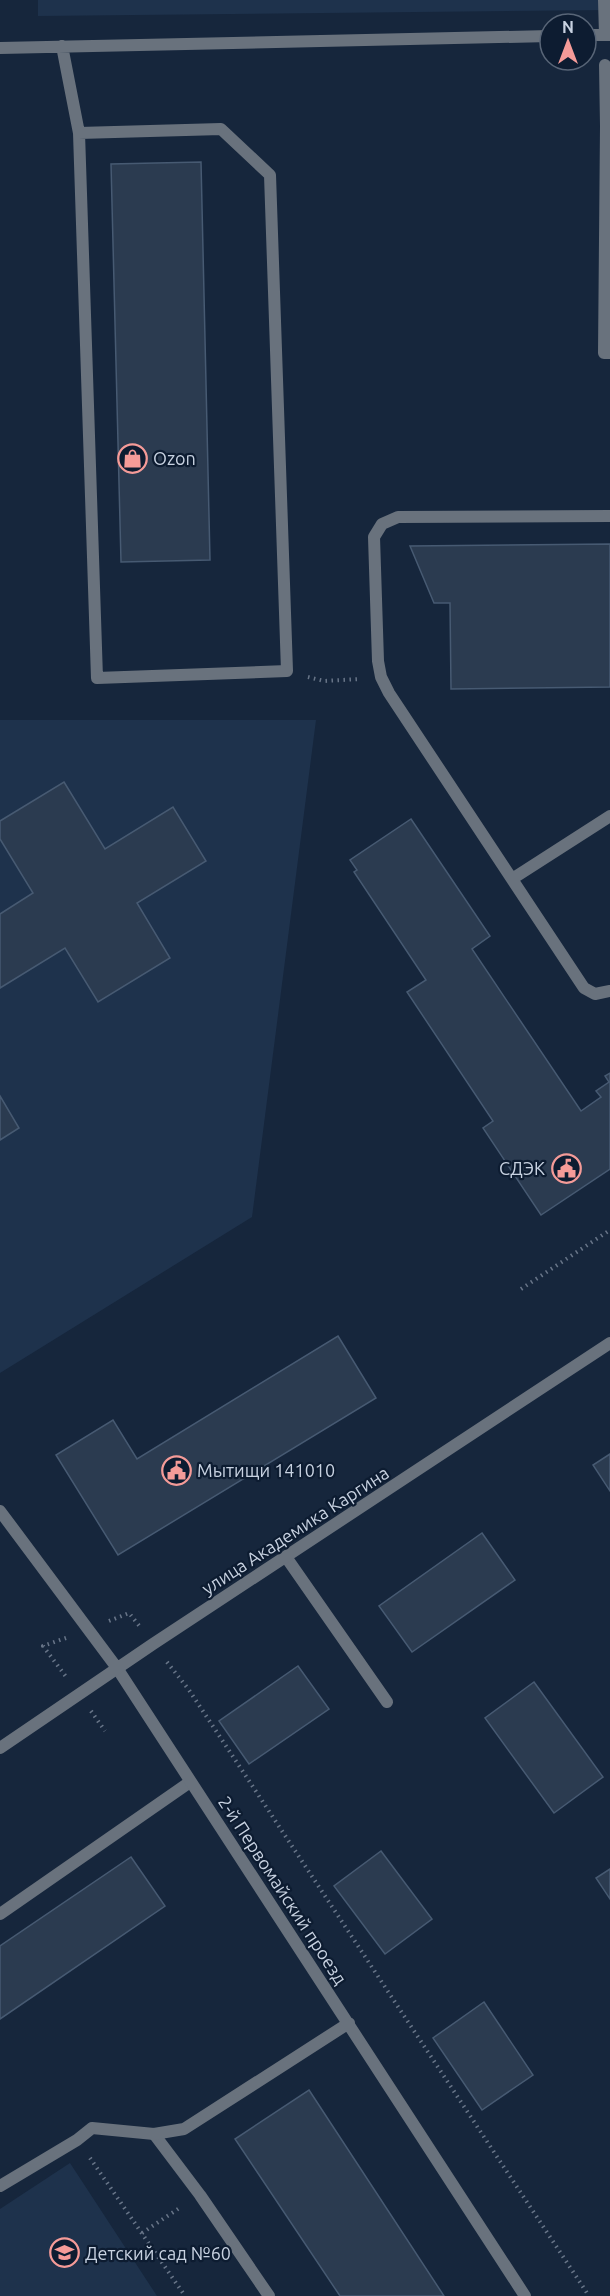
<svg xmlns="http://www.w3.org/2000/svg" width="610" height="2296" font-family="Ubuntu,sans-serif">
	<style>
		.built { fill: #1e324c }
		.building { fill: #2b3b50; stroke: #475a72; stroke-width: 1.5 }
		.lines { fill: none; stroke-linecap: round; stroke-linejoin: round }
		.path { stroke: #687588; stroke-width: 4; stroke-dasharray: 1.5 4.5; stroke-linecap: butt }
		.service { stroke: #69727d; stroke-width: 12 }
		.minor { stroke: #69727d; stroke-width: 12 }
		.tertiary { stroke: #69727d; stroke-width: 12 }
		.labels { text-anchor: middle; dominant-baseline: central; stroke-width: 4.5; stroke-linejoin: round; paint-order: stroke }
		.poi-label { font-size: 18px; fill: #c8d2e1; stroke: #0d1c31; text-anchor: start }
		.street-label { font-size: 18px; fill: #c8d2e1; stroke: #0d1c31 }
	</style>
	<rect width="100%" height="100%" fill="#16263c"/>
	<path class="built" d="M 38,0 L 610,0 L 610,10 L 38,16 Z
		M 0,720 L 316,720 L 252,1217 L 0,1373 Z
		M 70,2163 L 157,2296 L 0,2296 L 0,2209 Z"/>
	<path class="building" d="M 201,162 L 210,560 L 121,562 L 111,164 Z
		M 610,544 L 610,687 L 451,689 L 450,603 L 434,603 L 410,546 Z
		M 64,782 L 105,849 L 173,807 L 206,861 L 137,903 L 170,958 L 98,1002 L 65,948 L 0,988 L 0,914 L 33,893 L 0,839 L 0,821 Z
		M 411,819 L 490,936 L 472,949 L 581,1111 L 601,1097 L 596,1091 L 609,1082 L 605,1076 L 610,1073 L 610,1169 L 541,1215 L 483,1128 L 493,1121 L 407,992 L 426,980 L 354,872 L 357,870 L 350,860 Z
		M 0,1096 L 19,1128 L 0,1140 Z
		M 338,1336 L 376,1398 L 118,1555 L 56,1455 L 113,1420 L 137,1459 Z
		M 610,1454 L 610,1491 L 593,1465 Z
		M 482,1533 L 515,1580 L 412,1652 L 379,1606 Z
		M 298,1666 L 329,1709 L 249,1764 L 219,1721 Z
		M 534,1682 L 603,1777 L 554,1813 L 485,1718 Z
		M 381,1851 L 432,1919 L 385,1954 L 334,1886 Z
		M 131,1857 L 165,1906 L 0,2019 L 0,1946 Z
		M 610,1869 L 610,1899 L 596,1878 Z
		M 484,2002 L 533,2075 L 482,2110 L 433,2038 Z
		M 309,2090 L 444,2296 L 340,2296 L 235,2139 Z"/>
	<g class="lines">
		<path class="path" d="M 308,677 L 324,681 L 360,679
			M 521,1289 L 610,1230
			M 109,1621 L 129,1613 L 141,1628
			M 66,1638 L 43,1646 L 67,1678
			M 167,1662 L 189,1690 L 589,2296
			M 91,1711 L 105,1731
			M 90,2158 L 185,2296
			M 142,2233 L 181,2207"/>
		<path class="service" d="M 604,0 L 605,35
			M 586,35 L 610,35
			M 62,46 L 79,133 L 97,678 L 287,671 L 270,175 L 221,129 L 79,133
			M 0,48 L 550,36
			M 605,65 L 606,126
			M 610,126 L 606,126 L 604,353 L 610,353
			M 610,516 L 398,517 L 382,524 L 374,537 L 378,661 L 381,677 L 389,693 L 584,988 L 595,994 L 610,991
			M 512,879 L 610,816
			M 286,1557 L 387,1702
			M 0,1914 L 190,1782
			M 154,2134 L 200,2195 L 269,2296"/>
		<path class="minor" d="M 117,1668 L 525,2296
			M 0,2186 L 77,2140 L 92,2128 L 154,2134 L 184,2129 L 349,2023"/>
		<path class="tertiary" d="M 0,1511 L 117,1668
			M 0,1748 L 153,1644 L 610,1343"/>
	</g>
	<defs>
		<symbol id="shop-ring" viewBox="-11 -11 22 22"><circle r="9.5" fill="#0d1c31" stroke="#f59b98" stroke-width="1.5"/><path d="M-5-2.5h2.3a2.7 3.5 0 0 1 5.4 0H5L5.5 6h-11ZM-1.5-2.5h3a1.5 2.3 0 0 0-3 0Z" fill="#f59b98"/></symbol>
		<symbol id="civic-ring" viewBox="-11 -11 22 22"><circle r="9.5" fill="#0d1c31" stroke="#f59b98" stroke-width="1.5"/><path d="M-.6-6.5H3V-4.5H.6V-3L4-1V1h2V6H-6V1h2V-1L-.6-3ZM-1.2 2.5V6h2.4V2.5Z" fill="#f59b98"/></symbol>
		<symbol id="school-ring" viewBox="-11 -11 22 22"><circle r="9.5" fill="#0d1c31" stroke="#f59b98" stroke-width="1.5"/><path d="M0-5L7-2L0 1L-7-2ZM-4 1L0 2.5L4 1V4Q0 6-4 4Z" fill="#f59b98"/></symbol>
	</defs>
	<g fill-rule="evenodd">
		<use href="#shop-ring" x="116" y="442" width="33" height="33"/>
		<use href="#civic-ring" x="550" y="1152" width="33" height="33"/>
		<use href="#civic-ring" x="160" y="1454" width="33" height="33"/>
		<use href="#school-ring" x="48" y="2236" width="33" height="33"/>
	</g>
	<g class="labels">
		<g class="poi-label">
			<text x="153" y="458">Ozon</text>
			<text x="545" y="1168" text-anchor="end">СДЭК</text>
			<text x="197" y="1470">Мытищи 141010</text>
			<text x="85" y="2253">Детский сад №60</text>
		</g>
		<g class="street-label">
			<text transform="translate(295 1530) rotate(-33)">улица Академика Каргина</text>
			<text transform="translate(283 1890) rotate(57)">2-й Первомайский проезд</text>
		</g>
	</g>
	<g transform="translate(568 42)"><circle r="28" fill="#0d1c31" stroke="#586577" stroke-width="1.5"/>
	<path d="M0-4.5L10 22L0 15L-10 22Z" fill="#f59b98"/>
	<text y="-9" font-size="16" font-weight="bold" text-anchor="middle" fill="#c8d2e1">N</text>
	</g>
</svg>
